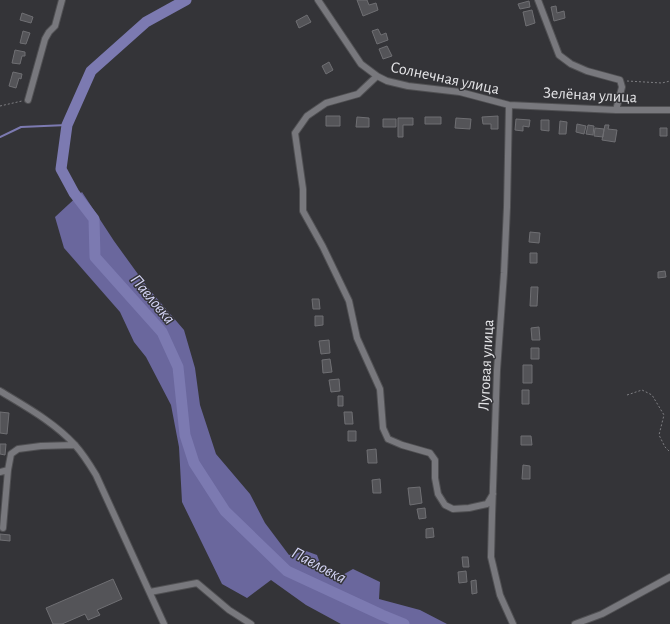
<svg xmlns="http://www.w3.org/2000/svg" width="670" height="624" font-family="'Alegreya Sans',sans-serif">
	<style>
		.forest { fill: #6a679d }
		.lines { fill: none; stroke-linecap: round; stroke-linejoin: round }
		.stream { stroke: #7c7ab1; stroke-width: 2 }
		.river { stroke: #7c7ab1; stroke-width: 11 }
		.building { fill: #545458; stroke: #6f6f73 }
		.minor-casing { stroke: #505053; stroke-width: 8 }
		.path { stroke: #7e7e82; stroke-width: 1; stroke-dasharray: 2 2; stroke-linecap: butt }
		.minor { stroke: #78787d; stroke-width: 6 }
		.labels { text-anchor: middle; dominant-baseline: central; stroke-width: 3; stroke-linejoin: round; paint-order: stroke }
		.street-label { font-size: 16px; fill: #e4e4e7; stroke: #343438 }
		.water-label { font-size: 17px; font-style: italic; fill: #d4d4f5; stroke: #343438 }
	</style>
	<rect width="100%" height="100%" fill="#343438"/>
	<path class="forest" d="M 82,192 L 114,241 L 148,288 L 184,330 L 195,368 L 200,405 L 216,454 L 250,494 L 265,523 L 289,555 L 306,551 L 317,555 L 324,574 L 339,577 L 353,569 L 380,582 L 379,599 L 420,610 L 447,624 L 341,624 L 306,605 L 271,580 L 247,598 L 222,584 L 182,502 L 179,447 L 171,405 L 146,357 L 134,342 L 120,312 L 64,248 L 55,217 Z"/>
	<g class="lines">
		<path class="stream" d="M 0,137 L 21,127 L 67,125"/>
		<path class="river" d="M 186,0 L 146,22 L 91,71 L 67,125 L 61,169 L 74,193 L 94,219 L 95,257 L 162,332 L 178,367 L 185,435 L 194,463 L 225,511 L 287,571 L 382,615 L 404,624"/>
	</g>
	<path class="building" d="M 357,0 L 367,0 L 369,5 L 376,3 L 378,10 L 363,16 Z
		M 529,1 L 530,7 L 520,9 L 518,4 Z
		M 556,6 L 557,13 L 564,11 L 565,18 L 554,21 L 551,7 Z
		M 532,10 L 535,23 L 526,26 L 523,12 Z
		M 22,13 L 33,17 L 31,23 L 20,20 Z
		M 307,15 L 311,22 L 299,28 L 296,21 Z
		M 378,29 L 381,35 L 386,33 L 388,40 L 377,44 L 372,31 Z
		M 23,31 L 30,33 L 26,44 L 20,43 Z
		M 387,46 L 392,56 L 383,59 L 379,49 Z
		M 15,50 L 25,52 L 25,56 L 22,56 L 20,64 L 12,63 Z
		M 329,62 L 333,70 L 326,74 L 322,66 Z
		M 13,72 L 22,74 L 21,79 L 19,78 L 16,88 L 9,86 Z
		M 326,116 L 340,116 L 340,126 L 326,126 Z
		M 498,116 L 498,129 L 491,129 L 491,124 L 483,124 L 482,117 Z
		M 357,117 L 369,118 L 369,127 L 356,127 Z
		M 425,117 L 441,117 L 441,124 L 425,124 Z
		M 398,118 L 413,118 L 413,125 L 403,125 L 403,137 L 398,137 Z
		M 456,118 L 471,119 L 470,129 L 455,128 Z
		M 383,119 L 396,119 L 396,127 L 383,127 Z
		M 516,119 L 530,120 L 529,127 L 523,126 L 523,131 L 515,130 Z
		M 541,120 L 549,120 L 549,131 L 541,130 Z
		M 560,121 L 567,122 L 566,134 L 559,134 Z
		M 577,124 L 586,126 L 584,134 L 576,132 Z
		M 588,125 L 594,126 L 593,135 L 586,134 Z
		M 605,125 L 609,125 L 608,129 L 617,130 L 615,142 L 602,140 Z
		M 595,128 L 604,129 L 603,137 L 594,136 Z
		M 660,128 L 667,128 L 667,136 L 660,136 Z
		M 530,232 L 540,233 L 539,243 L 529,242 Z
		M 530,253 L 537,253 L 537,263 L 530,263 Z
		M 665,271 L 666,277 L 658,278 L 658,272 Z
		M 531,287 L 538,287 L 537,306 L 530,306 Z
		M 312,299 L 319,299 L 320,309 L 313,309 Z
		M 315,316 L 323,316 L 323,325 L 315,326 Z
		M 539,327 L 540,340 L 532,340 L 531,328 Z
		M 329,340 L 330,353 L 321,354 L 319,341 Z
		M 531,348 L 539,348 L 539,359 L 531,359 Z
		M 330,359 L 332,372 L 323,373 L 322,360 Z
		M 523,365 L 532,365 L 532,383 L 523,383 Z
		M 339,379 L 340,391 L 331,392 L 329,380 Z
		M 522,390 L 529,390 L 529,404 L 522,404 Z
		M 338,396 L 343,396 L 343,406 L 338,406 Z
		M 0,412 L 9,413 L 7,434 L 0,433 Z
		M 344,412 L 352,412 L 353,424 L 345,424 Z
		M 348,431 L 356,431 L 356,441 L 348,441 Z
		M 521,436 L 531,436 L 532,445 L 521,445 Z
		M 0,444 L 6,444 L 5,455 L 0,454 Z
		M 376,449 L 377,463 L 368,463 L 367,450 Z
		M 523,465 L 530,466 L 530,479 L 522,479 Z
		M 380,479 L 381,493 L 373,493 L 372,480 Z
		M 420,487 L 422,503 L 410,505 L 408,488 Z
		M 425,508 L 426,518 L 419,519 L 417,509 Z
		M 433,528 L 434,537 L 426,538 L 426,529 Z
		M 0,534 L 10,535 L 10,541 L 0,540 Z
		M 462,557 L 468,557 L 469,567 L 463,567 Z
		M 466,571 L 467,582 L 459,583 L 458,572 Z
		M 113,579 L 122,599 L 97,610 L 100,615 L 88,620 L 85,614 L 62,624 L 53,624 L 46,608 Z
		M 476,580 L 477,593 L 472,594 L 471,581 Z"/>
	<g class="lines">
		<defs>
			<path id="minor" d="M 318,0 L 361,64 L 377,76 L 387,81 L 408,86 L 460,92 L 509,105 L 616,110 L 670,110
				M 538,0 L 559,55 L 571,64 L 587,71 L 620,80 L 622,87 L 616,110
				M 377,76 L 358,94 L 326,103 L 307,116 L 295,133 L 303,189 L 303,211 L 323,247 L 349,301 L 357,338 L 380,389 L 383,428 L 388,439 L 402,445 L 430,453 L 435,460 L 435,478 L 438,494 L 445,505 L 453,509 L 469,508 L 487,504 L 493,494
				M 28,100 L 45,39 L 49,32 L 55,26 L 62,0
				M 509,105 L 507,207 L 504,273 L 497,370 L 492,516 L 491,557 L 500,595 L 513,624
				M 0,391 C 26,407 54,422 75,445 C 83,454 90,465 96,475 L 164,624
				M 0,472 L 8,470 L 11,454 L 18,449 L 41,446 L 75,445
				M 3,528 L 8,470
				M 150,592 L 197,583 L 229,610 L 251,624
				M 575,624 L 602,614 L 670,577"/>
		</defs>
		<use href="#minor" class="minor-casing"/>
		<path class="path" d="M 627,81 L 662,83 L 670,81
			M 0,106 L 22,101
			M 627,395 L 642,390 L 652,395 L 664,415 L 659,435 L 665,447 L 670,452"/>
		<use href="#minor" class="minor"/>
	</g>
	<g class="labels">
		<g class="street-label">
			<text transform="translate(445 78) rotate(12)">Солнечная улица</text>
			<text transform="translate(590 95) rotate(3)">Зелёная улица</text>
			<text transform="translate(486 365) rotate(-87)">Луговая улица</text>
		</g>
		<g class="water-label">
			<text transform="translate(153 299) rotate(50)">Павловка</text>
			<text transform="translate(319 565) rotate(28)">Павловка</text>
		</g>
	</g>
</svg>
